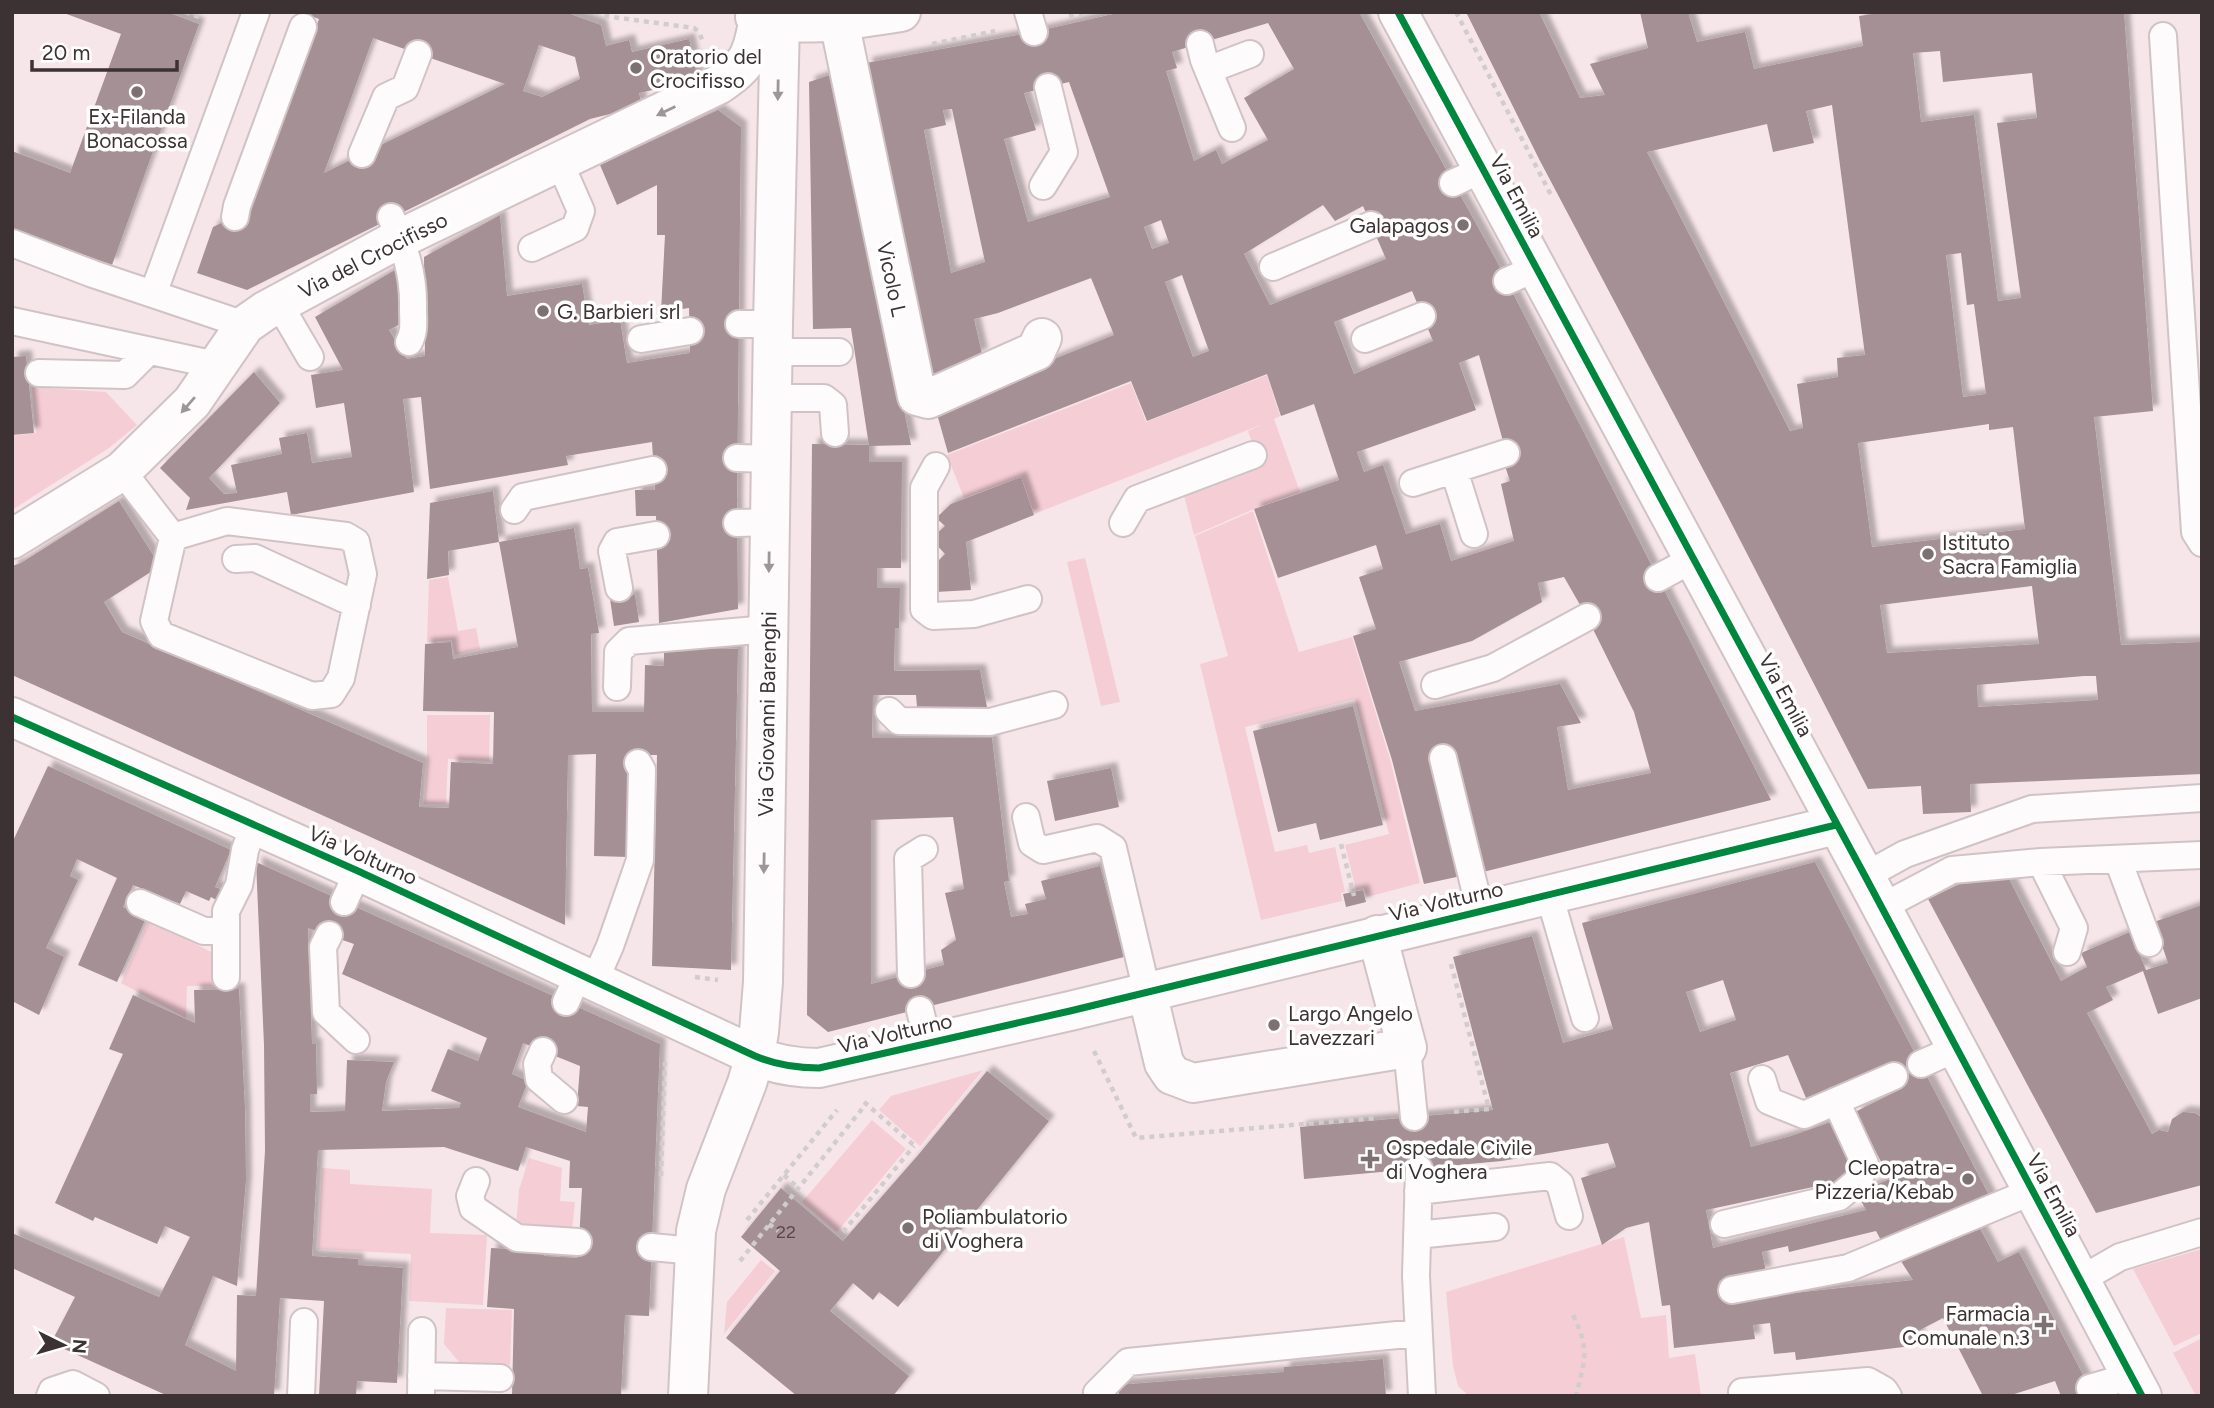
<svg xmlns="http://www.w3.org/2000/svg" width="2214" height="1408" font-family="Figtree,sans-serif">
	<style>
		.green { fill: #f5cdd5 }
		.building { fill: #a49095; fill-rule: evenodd; filter: url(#shadow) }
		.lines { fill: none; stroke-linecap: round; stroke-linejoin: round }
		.service-casing { stroke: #d0c3c5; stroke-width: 30 }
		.minor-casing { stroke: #d0c3c5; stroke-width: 42 }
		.path { stroke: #d1cccd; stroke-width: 4.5; stroke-dasharray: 5 5; stroke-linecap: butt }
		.service { stroke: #fefbfc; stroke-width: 26 }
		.minor { stroke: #fefbfc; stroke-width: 38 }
		.cycleway-casing { stroke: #fff; stroke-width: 11 }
		.cycleway { stroke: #00873e; stroke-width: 7 }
		.oneway { fill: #9d9698 }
		.poi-dot { fill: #7d7073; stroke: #fff; stroke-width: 2.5 }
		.labels { text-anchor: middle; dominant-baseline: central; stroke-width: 7; stroke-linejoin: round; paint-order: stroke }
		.number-label { font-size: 18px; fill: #56494c }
		.poi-label { font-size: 21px; fill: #3c3133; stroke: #fff; text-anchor: start }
		.street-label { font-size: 21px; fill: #3c3133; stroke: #fff }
	</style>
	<defs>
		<filter id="shadow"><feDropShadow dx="6" dy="-6" stdDeviation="2" flood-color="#0004"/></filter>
	</defs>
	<rect width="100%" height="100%" fill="#f7e6e9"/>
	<path class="green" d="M 1267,375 L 1280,416 L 1274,419 L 1300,492 L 1254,509 L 1194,535 L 1184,495 L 1260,465 L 1248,431 L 1263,424 L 1034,514 L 1021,477 L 964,498 L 947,455 L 1131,383 L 1146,422 Z
		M 32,387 L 106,392 L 137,425 L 109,448 L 12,510 L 12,436 L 36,433 Z
		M 1253,511 L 1299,652 L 1352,637 L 1390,759 L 1420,883 L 1367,897 L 1364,888 L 1356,890 L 1345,845 L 1389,834 L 1355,699 L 1245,727 L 1275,852 L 1307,845 L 1309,853 L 1335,847 L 1345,892 L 1341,893 L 1342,901 L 1261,920 L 1200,664 L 1228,656 L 1195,536 Z
		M 1085,558 L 1120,702 L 1101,706 L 1067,562 Z
		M 448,577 L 458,631 L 476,628 L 480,649 L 455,655 L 452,640 L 427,642 L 429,580 Z
		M 427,715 L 490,715 L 489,761 L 448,759 L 446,804 L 424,804 L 427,763 Z
		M 149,920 L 213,953 L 212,986 L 187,986 L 186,1018 L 121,983 Z
		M 983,1070 L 920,1146 L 879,1110 L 891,1096 Z
		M 872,1120 L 906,1149 L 837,1232 L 802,1202 Z
		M 529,1158 L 562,1168 L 560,1201 L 575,1202 L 572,1231 L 516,1226 L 519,1190 Z
		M 322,1168 L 350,1170 L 350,1184 L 432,1189 L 430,1233 L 487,1235 L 483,1305 L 409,1301 L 411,1254 L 318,1249 Z
		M 1624,1237 L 1641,1318 L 1666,1315 L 1669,1358 L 1695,1354 L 1701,1396 L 1469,1396 L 1458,1386 L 1453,1366 L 1446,1292 Z
		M 2202,1249 L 2202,1333 L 2174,1346 L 2133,1269 Z
		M 761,1260 L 775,1271 L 724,1334 L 727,1302 Z
		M 446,1308 L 512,1310 L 510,1365 L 459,1362 L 444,1344 Z
		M 2202,1338 L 2202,1396 L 2196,1396 L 2173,1353 Z"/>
	<path class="building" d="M 61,12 L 167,12 L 199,24 L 112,265 L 12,229 L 12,151 L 70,173 L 121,34 Z
		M 300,12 L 565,12 L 601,25 L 606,46 L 629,40 L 632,52 L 689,39 L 698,80 L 639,93 L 642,106 L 590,119 L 247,290 L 197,273 L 213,227 L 250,209 L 319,19 ZM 373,38 L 505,84 L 324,173 ZM 539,45 L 575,57 L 580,79 L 542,97 L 523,91 Z
		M 1122,12 L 1359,12 L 1495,258 L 1771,800 L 1483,872 L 1449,748 L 1431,752 L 1461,876 L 1424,884 L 1392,760 L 1353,636 L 1376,629 L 1359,577 L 1383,569 L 1376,545 L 1278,578 L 1254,509 L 1339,480 L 1314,404 L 1281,416 L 1267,374 L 1147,421 L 1131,381 L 948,453 L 935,407 L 1114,335 L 1091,278 L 998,313 L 974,319 L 982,354 L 927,377 L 866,63 L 1034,32 ZM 1268,23 L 1294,69 L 1244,98 L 1268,140 L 1222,164 L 1216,150 L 1194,161 L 1166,71 L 1177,68 L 1172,52 ZM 1069,82 L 1110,197 L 1028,222 L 1004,139 L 1036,130 L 1024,93 ZM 952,109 L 985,262 L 951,273 L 924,130 L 946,125 L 943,110 ZM 1323,205 L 1335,221 L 1363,206 L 1386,259 L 1270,305 L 1244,254 ZM 1161,220 L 1169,243 L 1152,249 L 1144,227 ZM 1182,275 L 1209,351 L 1193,357 L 1165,282 ZM 1412,291 L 1433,341 L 1354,374 L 1334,322 ZM 1479,355 L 1508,459 L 1503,460 L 1510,481 L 1501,484 L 1514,541 L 1451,561 L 1440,524 L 1406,534 L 1383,465 L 1364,472 L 1357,452 L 1476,410 L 1459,363 ZM 1564,577 L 1587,617 L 1634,712 L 1651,773 L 1568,790 L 1557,727 L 1581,723 L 1560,684 L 1415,711 L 1399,662 L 1472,641 L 1542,602 L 1538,583 Z
		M 1466,12 L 1539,12 L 1580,98 L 1605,95 L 1590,64 L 1648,48 L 1640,12 L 1688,12 L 1697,42 L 1745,32 L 1754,69 L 1863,46 L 1859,16 L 1886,12 L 2124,12 L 2153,411 L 2094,417 L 2121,645 L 2202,642 L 2202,774 L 1970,784 L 1971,812 L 1923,814 L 1921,786 L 1868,789 L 1723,507 L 1539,159 ZM 1940,51 L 1943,82 L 2032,73 L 2037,118 L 1997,123 L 2021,298 L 1998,301 L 1974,115 L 1921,122 L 1913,53 ZM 1832,105 L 1865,355 L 1837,358 L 1838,377 L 1797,384 L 1803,428 L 1790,431 L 1647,152 L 1767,124 L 1773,152 L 1814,143 L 1806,111 ZM 1961,253 L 1967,305 L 1974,304 L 1986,394 L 1963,397 L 1946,255 ZM 1989,424 L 1989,430 L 2013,427 L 2025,529 L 1872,547 L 1858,443 ZM 2032,586 L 2039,644 L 1887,653 L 1880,605 ZM 2084,676 L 2096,676 L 2098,700 L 1978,707 L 1977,685 Z
		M 839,72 L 897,375 L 911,445 L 869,446 L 851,328 L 813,329 L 809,82 Z
		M 718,110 L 741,127 L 737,501 L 738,609 L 659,623 L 656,516 L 636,516 L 635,490 L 655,490 L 652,442 L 566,456 L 568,465 L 430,489 L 421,397 L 403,399 L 414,492 L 291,515 L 287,492 L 186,510 L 190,498 L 160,468 L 254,372 L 280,403 L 209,478 L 224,494 L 237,493 L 231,465 L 282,454 L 279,438 L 307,433 L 312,463 L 352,457 L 344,403 L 316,408 L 311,375 L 343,370 L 315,317 L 395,270 L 402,284 L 402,323 L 389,330 L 407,359 L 425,356 L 424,257 L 500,215 L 507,296 L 582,284 L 589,325 L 620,320 L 627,363 L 690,353 L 689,308 L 661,312 L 665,235 L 657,235 L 657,185 L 617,205 L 600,165 Z
		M 26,356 L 34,433 L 12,435 L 12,357 Z
		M 812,444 L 869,445 L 869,462 L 902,462 L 901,568 L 877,568 L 877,588 L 900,588 L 899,628 L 895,628 L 894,671 L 980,670 L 987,707 L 917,707 L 916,695 L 873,695 L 872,738 L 992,738 L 1009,881 L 1004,882 L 1011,917 L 1028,914 L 1025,904 L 1046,899 L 1041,881 L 1100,866 L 1124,957 L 828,1032 L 807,1015 ZM 953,817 L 964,889 L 945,893 L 956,940 L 941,950 L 944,965 L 871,984 L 871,820 Z
		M 1021,477 L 1034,515 L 966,542 L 971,590 L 936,592 L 937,562 L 945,554 L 931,539 L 945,526 L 936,518 L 951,504 Z
		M 493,491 L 499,542 L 574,528 L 580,569 L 588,568 L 599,633 L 591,634 L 592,712 L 644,712 L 645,665 L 664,666 L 664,647 L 738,649 L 731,970 L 652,966 L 657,755 L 632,755 L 629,857 L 594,856 L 596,754 L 568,755 L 565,925 L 12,675 L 12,566 L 21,563 L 119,501 L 160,566 L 104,602 L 122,632 L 423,763 L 419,807 L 449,808 L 451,762 L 493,764 L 494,712 L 423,711 L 425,644 L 451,642 L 453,659 L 518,647 L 499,542 L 448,551 L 449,575 L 427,579 L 430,503 Z
		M 635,595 L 639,622 L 614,626 L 610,599 Z
		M 1353,706 L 1383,825 L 1320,840 L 1316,823 L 1278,832 L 1253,731 Z
		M 48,766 L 231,850 L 215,887 L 223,890 L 218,901 L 211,897 L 209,901 L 186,891 L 180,904 L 133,885 L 123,907 L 146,918 L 117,982 L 78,965 L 117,878 L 77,859 L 70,876 L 78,880 L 46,948 L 64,957 L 39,1015 L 12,1001 L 12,843 Z
		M 1111,768 L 1119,807 L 1055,821 L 1047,781 Z
		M 256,862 L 660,1044 L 649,1316 L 625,1315 L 621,1396 L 512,1396 L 514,1309 L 487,1307 L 491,1248 L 545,1251 L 544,1256 L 578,1258 L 582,1188 L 569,1188 L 570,1161 L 526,1147 L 518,1171 L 444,1147 L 318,1150 L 312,1256 L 358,1259 L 358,1265 L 403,1268 L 397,1383 L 357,1381 L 356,1396 L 319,1396 L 324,1301 L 280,1298 L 274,1396 L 168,1396 L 51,1343 L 75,1297 L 12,1268 L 12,1233 L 159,1297 L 190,1237 L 165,1226 L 157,1244 L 95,1217 L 93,1221 L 55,1203 L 123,1054 L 109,1049 L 133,995 L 195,1023 L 194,990 L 239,989 L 245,1109 L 246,1180 L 237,1286 L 213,1276 L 185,1345 L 236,1371 L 237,1295 L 256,1296 L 265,1151 L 264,1045 ZM 308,928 L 354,944 L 342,974 L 487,1038 L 478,1061 L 448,1049 L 431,1091 L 461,1103 L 459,1108 L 382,1111 L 386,1082 L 394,1062 L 347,1060 L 345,1111 L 310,1112 L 310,1094 L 317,1094 L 316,1044 L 312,1044 ZM 523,1043 L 580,1066 L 577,1106 L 588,1107 L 586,1132 L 518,1107 L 528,1081 L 512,1074 Z
		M 1815,862 L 1992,1201 L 1884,1246 L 1876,1231 L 1789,1252 L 1788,1246 L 1762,1252 L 1766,1272 L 1719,1281 L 1723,1301 L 1913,1280 L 1897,1255 L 1977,1223 L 1998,1262 L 2019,1252 L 2094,1396 L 2061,1396 L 2055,1381 L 2008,1396 L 1983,1396 L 1943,1318 L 1918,1331 L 1920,1345 L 1796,1360 L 1795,1352 L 1774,1354 L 1770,1323 L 1753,1325 L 1755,1339 L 1674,1348 L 1670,1305 L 1662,1306 L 1649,1222 L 1626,1228 L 1602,1245 L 1581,1178 L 1616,1167 L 1608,1143 L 1502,1161 L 1304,1179 L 1300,1127 L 1493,1110 L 1453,957 L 1532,936 L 1563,1043 L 1613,1029 L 1582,923 ZM 1723,980 L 1736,1020 L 1700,1032 L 1686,992 ZM 1788,1055 L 1806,1098 L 1889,1065 L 1901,1089 L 1855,1112 L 1890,1179 L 1857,1193 L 1866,1210 L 1713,1248 L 1706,1210 L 1846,1180 L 1851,1169 L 1831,1122 L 1791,1136 L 1751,1147 L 1730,1073 Z
		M 2009,879 L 2061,981 L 2087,967 L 2081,953 L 2130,932 L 2146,970 L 2168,963 L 2154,922 L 2202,905 L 2202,998 L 2158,1014 L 2143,971 L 2106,987 L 2113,1000 L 2087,1013 L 2152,1134 L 2159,1130 L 2168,1132 L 2172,1119 L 2183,1112 L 2195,1113 L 2201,1117 L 2202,1185 L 2096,1213 L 1928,899 L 1960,884 Z
		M 1363,890 L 1366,902 L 1346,907 L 1343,894 Z
		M 987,1071 L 1049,1121 L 898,1307 L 879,1292 L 873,1300 L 853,1283 L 830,1311 L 909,1376 L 893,1396 L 797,1396 L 726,1338 L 780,1271 L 741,1237 L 781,1188 L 843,1241 L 919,1154 Z
		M 1383,1359 L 1386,1396 L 1119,1396 L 1118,1385 L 1284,1372 L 1284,1367 Z"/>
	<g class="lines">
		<defs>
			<path id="service" d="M 1028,12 L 1034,32
				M 2163,36 L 2195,532 L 2202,543
				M 1200,44 L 1204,60 L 1232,128
				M 1208,70 L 1250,54
				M 362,154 L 386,97 L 405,88 L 418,54
				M 1453,183 L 1483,169
				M 1043,186 L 1064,152 L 1048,87
				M 235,217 L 237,206 L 303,27
				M 391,217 C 405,250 414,273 413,309 C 413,321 415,331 409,342
				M 12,243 L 93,274 L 245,325
				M 532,248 L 575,228 L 581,211 L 560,163
				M 1273,267 L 1371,225
				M 1507,281 L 1536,268
				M 153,294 L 256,12
				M 279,304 L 310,357
				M 12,321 L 216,365
				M 739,324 L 773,324
				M 641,339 L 690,331
				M 1365,339 L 1422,316
				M 773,352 L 839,352
				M 39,373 L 125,375 L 149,351
				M 772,398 L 824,398 L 833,405 L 835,433
				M 737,458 L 770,459
				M 936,466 L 924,488 L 924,609 L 933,616 L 974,614 L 1028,599
				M 1454,470 L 1474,534
				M 122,471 L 173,537 L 227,521 L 346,536 L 356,542 L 363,574 L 341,678 L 331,694 L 312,696 L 161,635 L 154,621 L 173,537
				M 1413,483 L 1506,453
				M 514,510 L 523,497 L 653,470
				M 737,523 L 770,522
				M 1123,523 L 1137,499 L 1253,455
				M 236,559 L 255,558 L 357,605
				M 1658,578 L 1693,559
				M 619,588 L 612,551 L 617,542 L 656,535
				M 1435,685 L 1493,668 L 1587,617
				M 617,687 L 618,652 L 629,641 L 768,629
				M 889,711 L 899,721 L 990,722 L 1054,705
				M 1443,758 L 1480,910
				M 1026,817 L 1032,843 L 1043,850 L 1097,838 L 1113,848 L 1147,992
				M 2118,860 L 2149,943
				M 2041,862 L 2074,928 L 2067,952
				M 1865,876 L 1905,854 L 2032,809 L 2202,798
				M 1549,894 L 1585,1018
				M 344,902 L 358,871
				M 140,903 L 204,931 L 225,931
				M 1882,907 L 1952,870 L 2041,862 L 2202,855
				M 329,935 L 323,947 L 326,1012 L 356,1040
				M 911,974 L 908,859 L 924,849
				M 226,977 L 226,911 L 239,885 L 245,850 L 254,825
				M 595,980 L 610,946 L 640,860 L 642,770 L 638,763
				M 566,1002 L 579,973
				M 920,1010 L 928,1043
				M 1407,1048 L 1414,1117
				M 543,1051 L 537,1064 L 539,1079 L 564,1100
				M 1921,1064 L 1957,1048
				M 1762,1079 L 1769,1101 L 1804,1115 L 1894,1076
				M 1419,1169 L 1416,1276 L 1422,1396
				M 476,1181 L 470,1196 L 473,1208 L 517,1238 L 578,1242
				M 1418,1191 L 1550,1176 L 1560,1184 L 1569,1216
				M 1724,1224 L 1839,1197 L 1859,1180 L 1865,1164 L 1836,1101
				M 1417,1235 L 1495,1227
				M 651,1247 L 695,1251
				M 2080,1280 L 2120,1257 L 2202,1232
				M 1732,1290 L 1848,1268 L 2033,1191
				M 421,1376 L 500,1378
				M 2090,1388 L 2131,1376
				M 1742,1392 L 1868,1381 L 1884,1390 L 1888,1396
				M 50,1396 L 52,1391 L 73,1384 L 96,1396
				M 301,1396 L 304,1322
				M 421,1396 L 422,1331
				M 1098,1396 L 1097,1393 L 1128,1362 L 1417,1333"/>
			<path id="minor" d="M 1398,12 L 1865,876 L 2142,1396
				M 755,17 C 803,29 853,19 901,12
				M 839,21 L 917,396 L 928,399 L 1036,351 L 1042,338
				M 12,539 L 122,471 L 192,402 L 245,325 L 265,311 L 391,243 L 718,85 C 750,63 752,56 759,18
				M 12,717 L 358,871 L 755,1056 C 776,1065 796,1068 819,1068 L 1070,1011 L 1836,825
				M 1147,992 L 1164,1063 L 1172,1075 L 1193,1083 L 1407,1048 L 1377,935
				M 688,1396 L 696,1231 L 706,1189 L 747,1083 L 755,1056 L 759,1032 L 763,982 L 773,324 L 780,21"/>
		</defs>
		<use href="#service" class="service-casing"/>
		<use href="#minor" class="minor-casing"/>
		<path class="path" d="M 185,12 L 201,18
			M 595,12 L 605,16 L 694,28 L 699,32 L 703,42
			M 1456,12 L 1551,195
			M 1069,16 L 1089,12
			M 932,44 L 995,31
			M 1341,844 L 1354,896
			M 1451,964 L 1489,1109 L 1451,1112
			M 695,977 L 718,980
			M 1094,1051 L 1136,1138 L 1376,1118
			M 864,1102 L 916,1147
			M 784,1175 L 798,1188
			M 661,1176 L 665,1062
			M 747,1220 L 837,1110
			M 769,1224 L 778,1231
			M 843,1232 L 914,1146
			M 740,1261 L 866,1104
			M 1573,1315 C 1590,1350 1585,1359 1576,1396"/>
		<use href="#service" class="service"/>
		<use href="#minor" class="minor"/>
		<defs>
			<path id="cycleway" d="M 1398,12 L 1865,876 L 2142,1396
				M 12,717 L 358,871 L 755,1056 C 776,1065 796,1068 819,1068 L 1070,1011 L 1836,825"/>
		</defs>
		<use href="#cycleway" class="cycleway-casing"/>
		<use href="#cycleway" class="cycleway"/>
	</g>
	<defs><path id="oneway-solid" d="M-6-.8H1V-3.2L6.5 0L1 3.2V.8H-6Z" transform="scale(1.75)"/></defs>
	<g class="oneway">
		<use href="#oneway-solid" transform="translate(778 90) rotate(91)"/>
		<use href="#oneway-solid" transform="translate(666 111) rotate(154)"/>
		<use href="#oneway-solid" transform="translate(188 405) rotate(131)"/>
		<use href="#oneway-solid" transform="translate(769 562) rotate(91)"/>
		<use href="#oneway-solid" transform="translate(764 863) rotate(91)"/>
	</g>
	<g class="poi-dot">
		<circle cx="636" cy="68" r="7"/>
		<circle cx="137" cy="92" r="7"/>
		<circle cx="1463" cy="225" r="7"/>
		<circle cx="543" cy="311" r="7"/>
		<circle cx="1928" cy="554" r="7"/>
		<circle cx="1274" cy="1025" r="7"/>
		<path d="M1366.5 1148.5h7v7h7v7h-7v7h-7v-7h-7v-7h7z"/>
		<circle cx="1968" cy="1179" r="7"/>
		<circle cx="908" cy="1228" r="7"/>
		<path d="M2040.5 1314.5h7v7h7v7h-7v7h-7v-7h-7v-7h7z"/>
	</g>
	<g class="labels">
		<g class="number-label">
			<text x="786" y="1232">22</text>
		</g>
		<g class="poi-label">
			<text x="650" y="56">Oratorio del<tspan x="650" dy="24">Crocifisso</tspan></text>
			<text x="137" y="116" text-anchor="middle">Ex-Filanda<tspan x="137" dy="24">Bonacossa</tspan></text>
			<text x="1449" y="225" text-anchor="end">Galapagos</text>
			<text x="557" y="311">G. Barbieri srl</text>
			<text x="1942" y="542">Istituto<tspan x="1942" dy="24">Sacra Famiglia</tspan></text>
			<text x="1288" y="1013">Largo Angelo<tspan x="1288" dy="24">Lavezzari</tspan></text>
			<text x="1386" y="1147">Ospedale Civile<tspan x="1386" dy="24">di Voghera</tspan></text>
			<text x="1954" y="1167" text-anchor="end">Cleopatra -<tspan x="1954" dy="24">Pizzeria/Kebab</tspan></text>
			<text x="922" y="1216">Poliambulatorio<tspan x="922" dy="24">di Voghera</tspan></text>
			<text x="2030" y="1313" text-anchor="end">Farmacia<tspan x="2030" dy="24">Comunale n.3</tspan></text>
		</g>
		<g class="street-label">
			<text transform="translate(1517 196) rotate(62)">Via Emilia</text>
			<text transform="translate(373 255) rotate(-27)">Via del Crocifisso</text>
			<text transform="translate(892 279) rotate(78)">Vicolo L</text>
			<text transform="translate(1786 695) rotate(62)">Via Emilia</text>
			<text transform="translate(767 714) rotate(-89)">Via Giovanni Barenghi</text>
			<text transform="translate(363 855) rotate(24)">Via Volturno</text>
			<text transform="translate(1446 901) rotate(-13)">Via Volturno</text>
			<text transform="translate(895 1033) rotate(-13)">Via Volturno</text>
			<text transform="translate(2054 1195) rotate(62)">Via Emilia</text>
		</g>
	</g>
	<rect width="2214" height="1408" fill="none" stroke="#3c3133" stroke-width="28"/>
	<g transform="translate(63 1345) rotate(95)" stroke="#ffffff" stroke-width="5" paint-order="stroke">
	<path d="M0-5L12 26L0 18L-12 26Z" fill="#3c3133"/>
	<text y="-10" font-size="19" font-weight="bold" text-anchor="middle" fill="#3c3133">N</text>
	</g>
	<path d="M32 60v10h145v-10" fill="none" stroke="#3c3133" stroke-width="3.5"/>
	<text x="42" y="60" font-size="21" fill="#3c3133" stroke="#ffffff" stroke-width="5" paint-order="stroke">20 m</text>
</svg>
